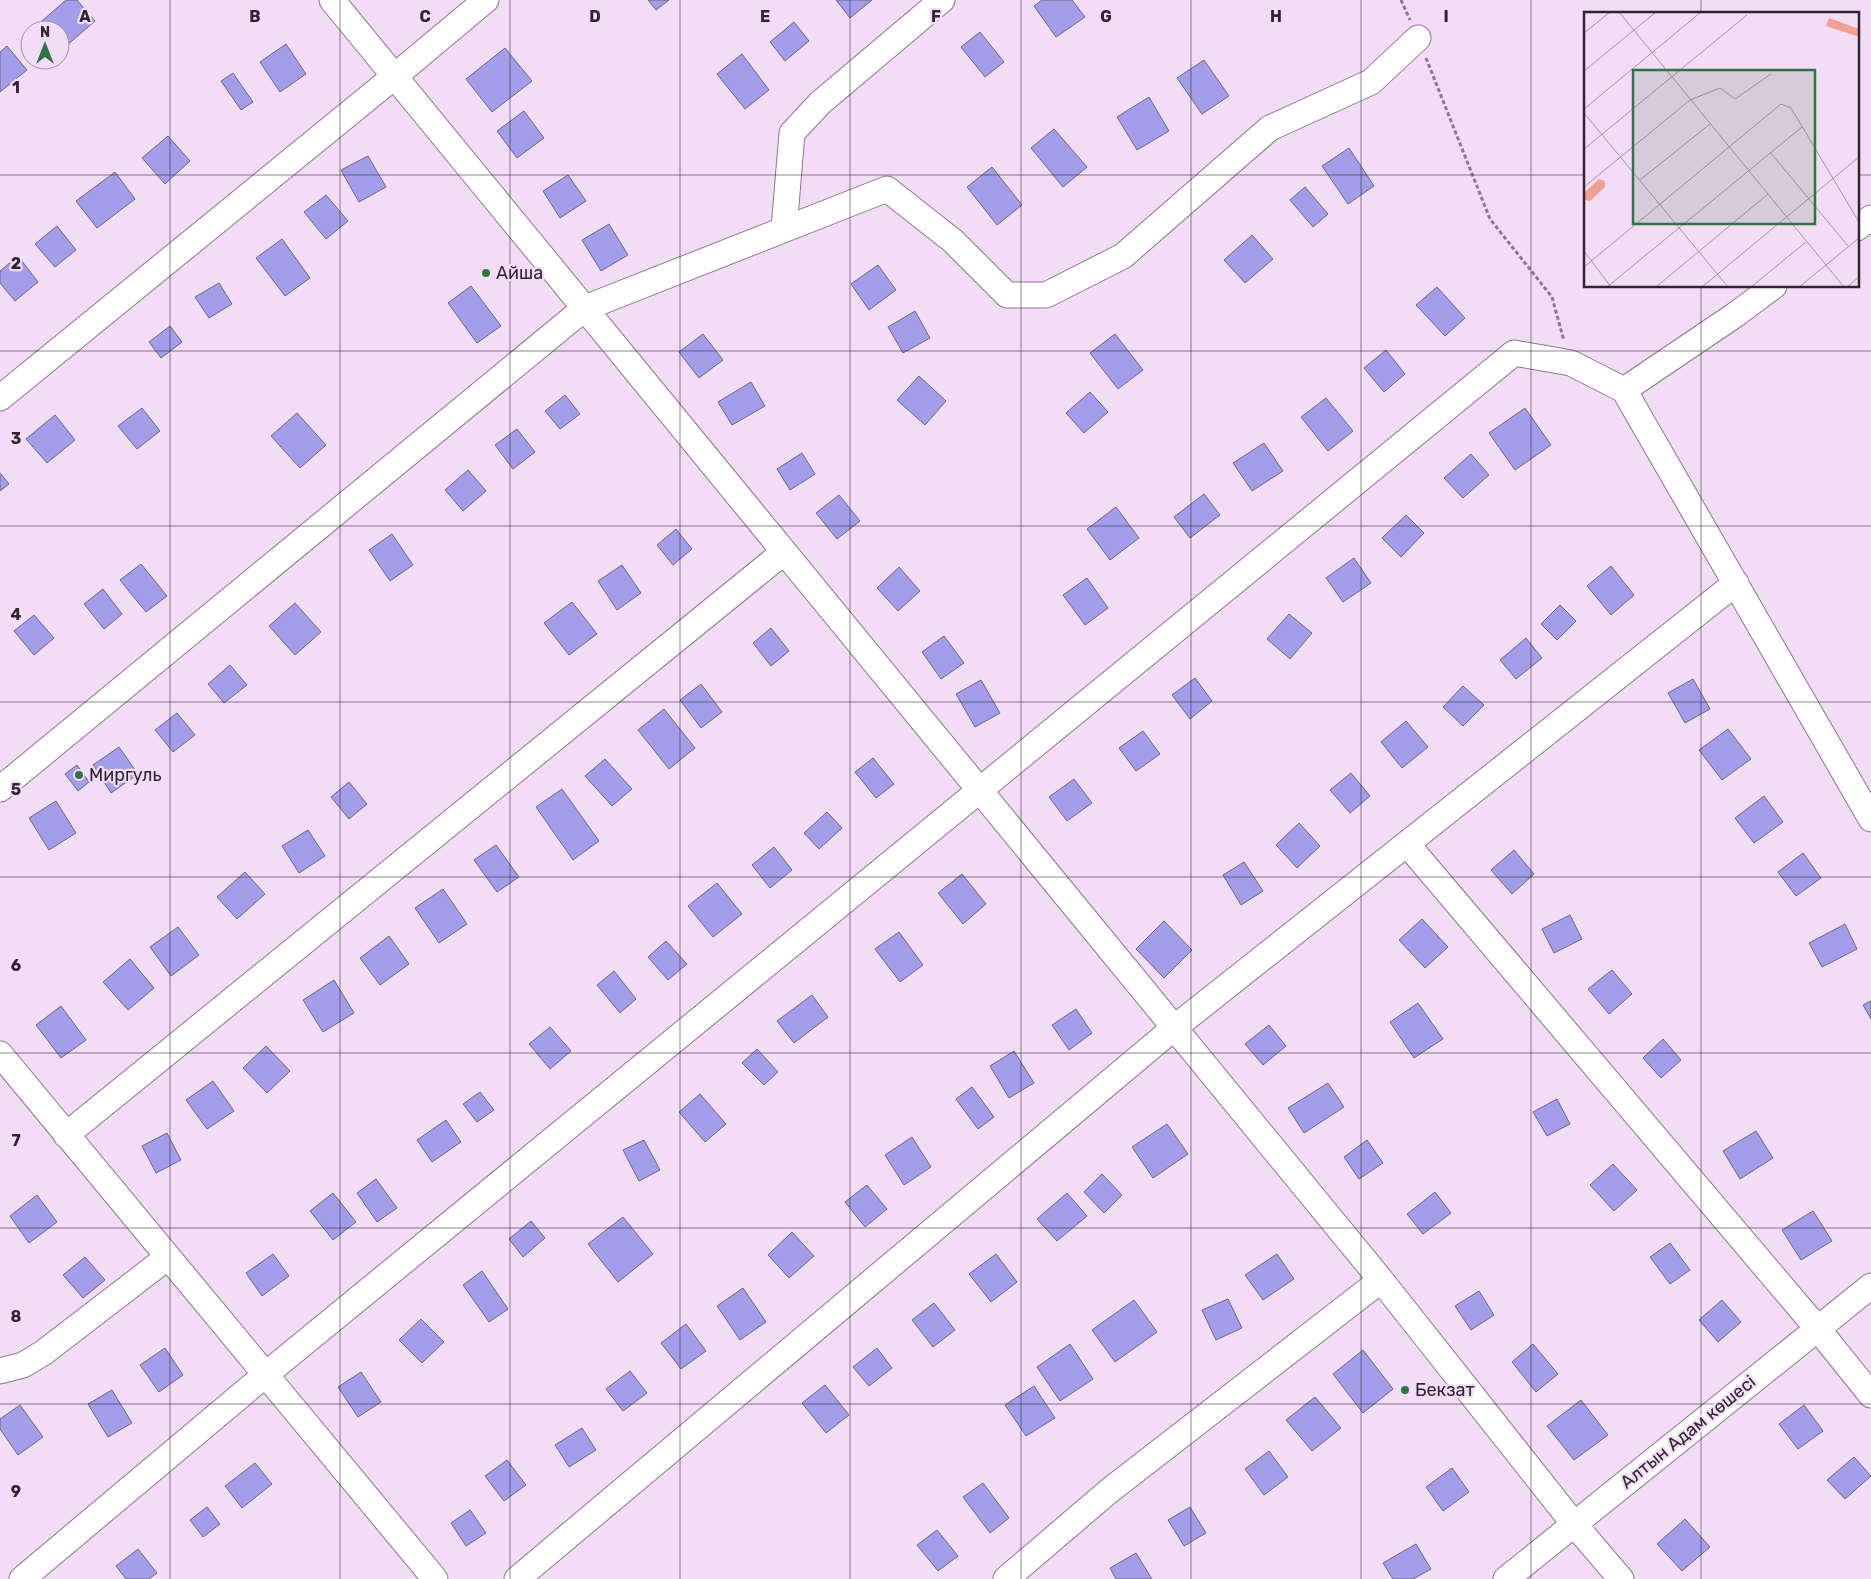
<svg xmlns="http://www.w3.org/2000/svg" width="1871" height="1579" font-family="Rubik,sans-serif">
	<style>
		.building { fill: #a39dea; stroke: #696883 }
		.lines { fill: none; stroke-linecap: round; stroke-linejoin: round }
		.minor-casing { stroke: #8b768e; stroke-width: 27 }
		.path { stroke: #8a7a8c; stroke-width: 3; stroke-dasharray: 4 2.5; stroke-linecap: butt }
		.minor { stroke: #fff; stroke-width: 25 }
		.grid { fill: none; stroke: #2e252f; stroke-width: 1; stroke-opacity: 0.55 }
		.poi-dot { fill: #2e7541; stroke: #f3dcf6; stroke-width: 2 }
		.labels { text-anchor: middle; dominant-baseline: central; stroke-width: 4.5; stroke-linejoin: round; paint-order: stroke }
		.poi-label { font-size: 18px; fill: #2e252f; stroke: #f3dcf6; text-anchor: start }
		.street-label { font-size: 18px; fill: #2e252f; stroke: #f3dcf6 }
		.inset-road { fill: none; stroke: #a493a6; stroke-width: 1 }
		.view { fill: #2e7541; fill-opacity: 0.15; stroke: #2e7541; stroke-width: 2.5 }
		.inset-edge { fill: none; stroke: #2e252f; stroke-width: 2.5 }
		.grid-label { font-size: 16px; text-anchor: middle; font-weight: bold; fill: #2e252f; stroke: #f3dcf6; stroke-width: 4.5; stroke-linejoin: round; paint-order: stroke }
	</style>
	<rect width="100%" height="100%" fill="#f3dcf6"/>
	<path class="building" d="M 66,0 L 77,0 L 95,21 L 65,47 L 60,41 L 60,30 L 51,30 L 42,21 Z
		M 648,0 L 669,0 L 656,10 Z
		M 836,0 L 872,0 L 850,18 Z
		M 1042,0 L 1072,0 L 1085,17 L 1056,37 L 1034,6 Z
		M 794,22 L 809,41 L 785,61 L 770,42 Z
		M 980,32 L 1004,62 L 985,77 L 961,47 Z
		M 286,44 L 306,74 L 280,92 L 260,62 Z
		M 7,46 L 27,70 L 0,92 L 0,52 Z
		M 505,48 L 532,81 L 492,112 L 466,79 Z
		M 742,54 L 769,90 L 745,109 L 717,74 Z
		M 1204,60 L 1229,96 L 1202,114 L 1177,78 Z
		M 233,73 L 253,102 L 241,110 L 221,81 Z
		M 1149,97 L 1169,131 L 1137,150 L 1117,117 Z
		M 524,111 L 544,138 L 517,158 L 497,131 Z
		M 1054,129 L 1087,167 L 1063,187 L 1031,148 Z
		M 168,136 L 190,161 L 165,184 L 142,158 Z
		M 1349,148 L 1374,186 L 1348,204 L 1322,166 Z
		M 368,156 L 386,187 L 359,202 L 341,170 Z
		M 992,167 L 1022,205 L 997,225 L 967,187 Z
		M 115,172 L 135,199 L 97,228 L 76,201 Z
		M 568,175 L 586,201 L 560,218 L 543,191 Z
		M 1305,187 L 1328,214 L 1313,227 L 1290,200 Z
		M 326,195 L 348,221 L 326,239 L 304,212 Z
		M 609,224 L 628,255 L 601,271 L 582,240 Z
		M 57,226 L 76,250 L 55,267 L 35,244 Z
		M 1252,235 L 1273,259 L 1245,283 L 1224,260 Z
		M 282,239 L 310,278 L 285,296 L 256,258 Z
		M 18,256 L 38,282 L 15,301 L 0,283 L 0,271 Z
		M 878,265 L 896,290 L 869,310 L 851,284 Z
		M 219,283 L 232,304 L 209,318 L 195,297 Z
		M 471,286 L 501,326 L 477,343 L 448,303 Z
		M 1437,287 L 1465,318 L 1445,336 L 1416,305 Z
		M 915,311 L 930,338 L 903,353 L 888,327 Z
		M 170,326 L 182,342 L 161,358 L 149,342 Z
		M 703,334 L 723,360 L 699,378 L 679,352 Z
		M 1115,334 L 1143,370 L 1118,389 L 1090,353 Z
		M 1386,350 L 1405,374 L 1384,392 L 1364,368 Z
		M 919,376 L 946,401 L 925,425 L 897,400 Z
		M 751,382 L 765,406 L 732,425 L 718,402 Z
		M 1090,392 L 1108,412 L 1084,433 L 1066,413 Z
		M 565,395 L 580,414 L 560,429 L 545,411 Z
		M 1326,398 L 1353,431 L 1328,451 L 1301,417 Z
		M 142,408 L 160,431 L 137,449 L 118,426 Z
		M 1525,408 L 1551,445 L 1515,470 L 1489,433 Z
		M 297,413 L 326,445 L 300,468 L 271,436 Z
		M 55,415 L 75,440 L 47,463 L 26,439 Z
		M 517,429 L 535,452 L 513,469 L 495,445 Z
		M 1264,443 L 1283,471 L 1252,491 L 1233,463 Z
		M 802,453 L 815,474 L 790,490 L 777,469 Z
		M 1471,454 L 1489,475 L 1463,498 L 1444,478 Z
		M 468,470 L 486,491 L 463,511 L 445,490 Z
		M 0,473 L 9,484 L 0,491 Z
		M 1204,494 L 1220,515 L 1190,538 L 1174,517 Z
		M 839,495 L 860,521 L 837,539 L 816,513 Z
		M 1116,507 L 1139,538 L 1110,560 L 1087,529 Z
		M 1406,515 L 1424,533 L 1401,557 L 1382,538 Z
		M 676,529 L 692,549 L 673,565 L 657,545 Z
		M 392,534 L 413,565 L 390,581 L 369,550 Z
		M 1354,558 L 1371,583 L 1343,602 L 1326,578 Z
		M 141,564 L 167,596 L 146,612 L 120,580 Z
		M 622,565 L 641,593 L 617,610 L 598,581 Z
		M 1611,566 L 1634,595 L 1611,615 L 1587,586 Z
		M 899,567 L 920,591 L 898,611 L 877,588 Z
		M 1087,578 L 1108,608 L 1085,625 L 1063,595 Z
		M 103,589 L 122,614 L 104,629 L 84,604 Z
		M 572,602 L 597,634 L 569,655 L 544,623 Z
		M 295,603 L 321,632 L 295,655 L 269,626 Z
		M 1560,605 L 1576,621 L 1557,640 L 1541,624 Z
		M 1289,614 L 1312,633 L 1290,659 L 1267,639 Z
		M 34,615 L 54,638 L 34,655 L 14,631 Z
		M 771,628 L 789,651 L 771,666 L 753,643 Z
		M 944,636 L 964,663 L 941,679 L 922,652 Z
		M 1526,638 L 1542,658 L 1516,679 L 1500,660 Z
		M 230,665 L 247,685 L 224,703 L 208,684 Z
		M 1195,678 L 1212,701 L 1190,719 L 1172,695 Z
		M 1693,679 L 1710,709 L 1685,723 L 1668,693 Z
		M 981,680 L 1000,713 L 975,727 L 956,694 Z
		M 701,684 L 722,712 L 701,728 L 680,700 Z
		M 1463,686 L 1484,705 L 1463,726 L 1443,707 Z
		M 664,709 L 695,748 L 669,769 L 638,730 Z
		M 177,713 L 195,735 L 173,752 L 155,730 Z
		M 1406,721 L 1428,747 L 1402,768 L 1381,742 Z
		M 1728,729 L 1751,759 L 1722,780 L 1699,750 Z
		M 1143,731 L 1160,754 L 1136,771 L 1119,748 Z
		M 119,747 L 138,774 L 111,793 L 93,765 Z
		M 873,758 L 894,784 L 876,798 L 855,772 Z
		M 605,759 L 632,789 L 612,806 L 585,776 Z
		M 77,765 L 89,782 L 78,791 L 65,774 Z
		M 1351,773 L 1370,796 L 1350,813 L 1330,790 Z
		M 1074,779 L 1092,803 L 1067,821 L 1049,797 Z
		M 349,782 L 367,804 L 349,819 L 331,797 Z
		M 562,789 L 599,841 L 573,860 L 536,807 Z
		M 1764,796 L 1783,822 L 1754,843 L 1735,818 Z
		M 56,801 L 76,833 L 49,850 L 29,818 Z
		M 827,812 L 842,828 L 819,849 L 804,833 Z
		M 1299,823 L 1320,846 L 1297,868 L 1276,845 Z
		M 308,830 L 325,856 L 299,873 L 282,846 Z
		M 496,845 L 519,877 L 497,892 L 474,860 Z
		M 774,847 L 792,870 L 770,888 L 752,865 Z
		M 1514,850 L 1534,874 L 1512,894 L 1491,870 Z
		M 1803,853 L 1821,878 L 1796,896 L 1778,872 Z
		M 1244,862 L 1263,891 L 1241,905 L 1223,875 Z
		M 245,872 L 265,894 L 237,919 L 217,897 Z
		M 962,874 L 986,904 L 963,924 L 938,893 Z
		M 717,883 L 742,914 L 713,937 L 688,906 Z
		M 443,889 L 467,924 L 439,943 L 415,908 Z
		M 1570,915 L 1582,939 L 1554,953 L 1542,929 Z
		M 1422,919 L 1448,947 L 1425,968 L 1399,940 Z
		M 1164,921 L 1192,950 L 1164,978 L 1136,949 Z
		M 1845,924 L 1857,949 L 1822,967 L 1809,943 Z
		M 178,927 L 199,955 L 171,976 L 150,947 Z
		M 899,932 L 923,965 L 900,982 L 875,949 Z
		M 389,936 L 409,964 L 380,985 L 360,958 Z
		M 666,941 L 687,964 L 668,980 L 648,957 Z
		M 130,959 L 154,988 L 128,1010 L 103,982 Z
		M 1612,970 L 1632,994 L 1609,1014 L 1588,989 Z
		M 614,971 L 636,999 L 620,1013 L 597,985 Z
		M 334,980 L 354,1013 L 323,1032 L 303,1000 Z
		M 812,995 L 828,1017 L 794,1043 L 777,1021 Z
		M 1871,1001 L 1871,1019 L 1863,1005 Z
		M 1418,1003 L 1443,1039 L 1414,1058 L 1390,1022 Z
		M 61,1006 L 86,1040 L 61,1058 L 36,1025 Z
		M 1076,1009 L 1092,1033 L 1069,1050 L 1052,1025 Z
		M 1269,1025 L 1286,1046 L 1263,1065 L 1245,1044 Z
		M 550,1027 L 571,1051 L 550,1069 L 529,1044 Z
		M 1663,1039 L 1681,1060 L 1661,1078 L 1643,1058 Z
		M 266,1046 L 290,1071 L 267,1093 L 243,1068 Z
		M 757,1049 L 778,1072 L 764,1085 L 742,1063 Z
		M 1014,1051 L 1034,1083 L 1009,1098 L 990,1066 Z
		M 213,1081 L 234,1111 L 207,1129 L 186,1100 Z
		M 1328,1083 L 1344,1107 L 1304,1133 L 1288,1108 Z
		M 972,1087 L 994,1117 L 978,1129 L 956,1099 Z
		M 480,1092 L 494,1110 L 477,1122 L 463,1104 Z
		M 700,1094 L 726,1124 L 705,1142 L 679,1112 Z
		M 1557,1099 L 1570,1124 L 1547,1136 L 1533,1112 Z
		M 446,1120 L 461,1142 L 432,1162 L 417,1140 Z
		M 1167,1124 L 1188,1154 L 1153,1178 L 1132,1147 Z
		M 1756,1131 L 1773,1158 L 1740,1179 L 1723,1151 Z
		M 167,1133 L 181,1160 L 156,1173 L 142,1146 Z
		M 912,1137 L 931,1167 L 904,1185 L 885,1155 Z
		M 644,1140 L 660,1170 L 639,1181 L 623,1150 Z
		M 1367,1140 L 1383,1163 L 1359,1179 L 1344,1157 Z
		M 1613,1164 L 1637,1190 L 1614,1211 L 1590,1185 Z
		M 1102,1174 L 1122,1195 L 1104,1213 L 1084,1192 Z
		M 376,1179 L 397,1208 L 377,1222 L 357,1193 Z
		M 867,1185 L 887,1209 L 865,1227 L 845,1202 Z
		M 1435,1192 L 1451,1213 L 1423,1234 L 1407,1214 Z
		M 333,1193 L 356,1222 L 333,1240 L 310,1211 Z
		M 1067,1193 L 1087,1216 L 1057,1241 L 1037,1219 Z
		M 37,1195 L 57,1222 L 29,1243 L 10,1216 Z
		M 1813,1211 L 1832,1241 L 1801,1260 L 1782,1230 Z
		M 623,1217 L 653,1254 L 618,1282 L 588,1244 Z
		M 531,1221 L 545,1238 L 523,1257 L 509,1239 Z
		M 792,1232 L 814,1256 L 789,1278 L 768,1255 Z
		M 1670,1243 L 1690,1270 L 1670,1284 L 1650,1257 Z
		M 273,1254 L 289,1276 L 262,1296 L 246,1273 Z
		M 996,1254 L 1017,1282 L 991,1302 L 969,1274 Z
		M 1277,1254 L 1294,1279 L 1263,1300 L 1245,1275 Z
		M 85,1257 L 105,1280 L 83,1298 L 63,1275 Z
		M 482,1271 L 508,1309 L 489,1322 L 463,1285 Z
		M 743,1288 L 766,1322 L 740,1340 L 717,1306 Z
		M 1479,1291 L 1494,1315 L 1471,1330 L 1455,1306 Z
		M 1228,1299 L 1242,1328 L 1216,1340 L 1202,1310 Z
		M 1134,1300 L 1157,1332 L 1115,1362 L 1092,1330 Z
		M 1722,1300 L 1741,1322 L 1718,1342 L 1699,1320 Z
		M 934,1303 L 955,1330 L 933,1347 L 912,1320 Z
		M 421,1319 L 444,1342 L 422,1363 L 399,1340 Z
		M 686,1324 L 706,1351 L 681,1369 L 661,1343 Z
		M 1070,1344 L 1093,1379 L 1060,1401 L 1037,1367 Z
		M 1533,1344 L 1558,1374 L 1536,1392 L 1512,1362 Z
		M 165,1348 L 183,1375 L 159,1392 L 140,1365 Z
		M 877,1348 L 892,1368 L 869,1386 L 853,1367 Z
		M 1363,1350 L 1393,1389 L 1363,1413 L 1333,1374 Z
		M 630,1371 L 647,1393 L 623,1411 L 606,1389 Z
		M 361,1372 L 381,1402 L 358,1417 L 338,1387 Z
		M 825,1385 L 849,1415 L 826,1433 L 802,1403 Z
		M 1034,1386 L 1055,1418 L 1026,1436 L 1005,1405 Z
		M 112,1390 L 132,1423 L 108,1437 L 88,1404 Z
		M 1315,1397 L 1341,1428 L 1312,1451 L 1286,1420 Z
		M 1581,1400 L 1608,1435 L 1574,1460 L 1547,1426 Z
		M 20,1405 L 43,1437 L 18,1455 L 0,1429 L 0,1419 Z
		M 1804,1405 L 1823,1431 L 1798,1449 L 1779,1424 Z
		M 582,1428 L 596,1450 L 569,1467 L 555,1445 Z
		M 1269,1451 L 1288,1477 L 1264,1495 L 1245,1469 Z
		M 1854,1457 L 1871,1476 L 1845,1499 L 1827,1480 Z
		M 507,1460 L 526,1485 L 504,1501 L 485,1476 Z
		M 255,1463 L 272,1484 L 242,1508 L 225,1486 Z
		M 1452,1468 L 1469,1492 L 1443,1511 L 1426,1487 Z
		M 983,1483 L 1009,1518 L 990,1533 L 963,1497 Z
		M 207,1507 L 220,1524 L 203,1537 L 190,1520 Z
		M 1190,1507 L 1206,1533 L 1184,1546 L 1168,1520 Z
		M 470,1510 L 486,1533 L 466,1546 L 451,1523 Z
		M 1685,1519 L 1710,1547 L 1682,1571 L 1657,1544 Z
		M 937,1530 L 958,1556 L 938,1571 L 917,1545 Z
		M 1416,1544 L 1431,1569 L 1413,1579 L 1393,1579 L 1383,1563 Z
		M 138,1549 L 157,1573 L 149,1579 L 126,1579 L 116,1566 Z
		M 1136,1553 L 1152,1579 L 1116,1579 L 1110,1568 Z"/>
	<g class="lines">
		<defs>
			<path id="minor" d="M 332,0 L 1381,1280 L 1574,1524 L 1621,1579
				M 1857,228 L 1871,218
				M 784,229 L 792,133 L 820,103 L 942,0
				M 1624,390 L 1735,315 L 1774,286
				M 0,398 L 395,76 L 486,0
				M 0,789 L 585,308 L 887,189 L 953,241 L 1007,295 L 1046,295 L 1123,256 L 1270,128 L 1371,82 L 1418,38
				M 1407,844 L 1817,1328 L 1871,1395
				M 0,1054 L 435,1579
				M 66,1135 L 784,552
				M 0,1371 L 23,1365 L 43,1353 L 168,1257
				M 22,1579 L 265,1375 L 1514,353 L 1571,363 L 1624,390 L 1871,819
				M 517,1579 L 1174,1028 L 1736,583
				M 1006,1579 L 1109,1491 L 1381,1280
				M 1506,1579 L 1871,1286"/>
		</defs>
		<use href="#minor" class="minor-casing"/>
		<path class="path" d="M 1401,0 L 1410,20
			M 1426,58 L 1490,219 L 1552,297 L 1564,341"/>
		<use href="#minor" class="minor"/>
	</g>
	<path class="grid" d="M 170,0 L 170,1579M 340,0 L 340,1579M 510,0 L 510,1579M 680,0 L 680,1579M 850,0 L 850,1579M 1021,0 L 1021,1579M 1191,0 L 1191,1579M 1361,0 L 1361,1579M 1531,0 L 1531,1579M 1701,0 L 1701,14M 0,175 L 1585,175M 1857,175 L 1871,175M 1701,286 L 1701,1579M 0,351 L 1871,351M 0,526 L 1871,526M 0,702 L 1871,702M 0,877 L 1871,877M 0,1053 L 1871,1053M 0,1228 L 1871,1228M 0,1404 L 1871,1404"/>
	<g class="poi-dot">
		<circle cx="486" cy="273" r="5"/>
		<circle cx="79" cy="775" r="5"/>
		<circle cx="1405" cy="1390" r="5"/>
	</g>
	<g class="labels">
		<g class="poi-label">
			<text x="496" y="273">Айша</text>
			<text x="89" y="775">Миргуль</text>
			<text x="1415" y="1390">Бекзат</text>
		</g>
		<g class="street-label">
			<text transform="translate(1688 1432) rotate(-39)">Алтын Адам көшесі</text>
		</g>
	</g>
	<g transform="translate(1584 12)">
		<rect width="275" height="275" fill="#f3dcf6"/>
		<path d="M 245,6 L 275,17 L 275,25 L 242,14 Z" fill="#f1a092"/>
		<path d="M 15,167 L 21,169 L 21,175 L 6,189 L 1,188 L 0,181 Z" fill="#f1a092"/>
		<path class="inset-road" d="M 35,0 L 260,275M 0,21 L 26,0M 0,59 L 72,0M 0,97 L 117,0M 0,101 L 144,275M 0,137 L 163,3M 186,140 L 264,234M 56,168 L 126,112M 0,175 L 106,88 L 136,76 L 151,87 L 187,62M 0,239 L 27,275M 0,255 L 197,92 L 207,96 L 275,210M 23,275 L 218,115M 72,275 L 184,182M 118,275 L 275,145M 167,275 L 222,230M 215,275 L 275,226M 263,275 L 275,265"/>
		<path class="view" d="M 49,58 L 231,58 L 231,212 L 49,212 Z"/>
		<rect width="275" height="275" class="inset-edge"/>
	</g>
	<g class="grid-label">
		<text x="85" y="22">A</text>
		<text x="255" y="22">B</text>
		<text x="425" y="22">C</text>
		<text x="595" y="22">D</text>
		<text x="765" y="22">E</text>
		<text x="936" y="22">F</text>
		<text x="1106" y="22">G</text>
		<text x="1276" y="22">H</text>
		<text x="1446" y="22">I</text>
		<text x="16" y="93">1</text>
		<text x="16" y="269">2</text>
		<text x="16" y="444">3</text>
		<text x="16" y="620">4</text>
		<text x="16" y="795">5</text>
		<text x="16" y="971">6</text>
		<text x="16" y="1146">7</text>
		<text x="16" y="1322">8</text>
		<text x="16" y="1497">9</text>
	</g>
	<g transform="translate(45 45)"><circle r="24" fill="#f3dcf6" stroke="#a493a6"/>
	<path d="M0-4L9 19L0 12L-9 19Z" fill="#2e7541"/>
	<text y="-8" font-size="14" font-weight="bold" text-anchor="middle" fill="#2e252f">N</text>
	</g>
</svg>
